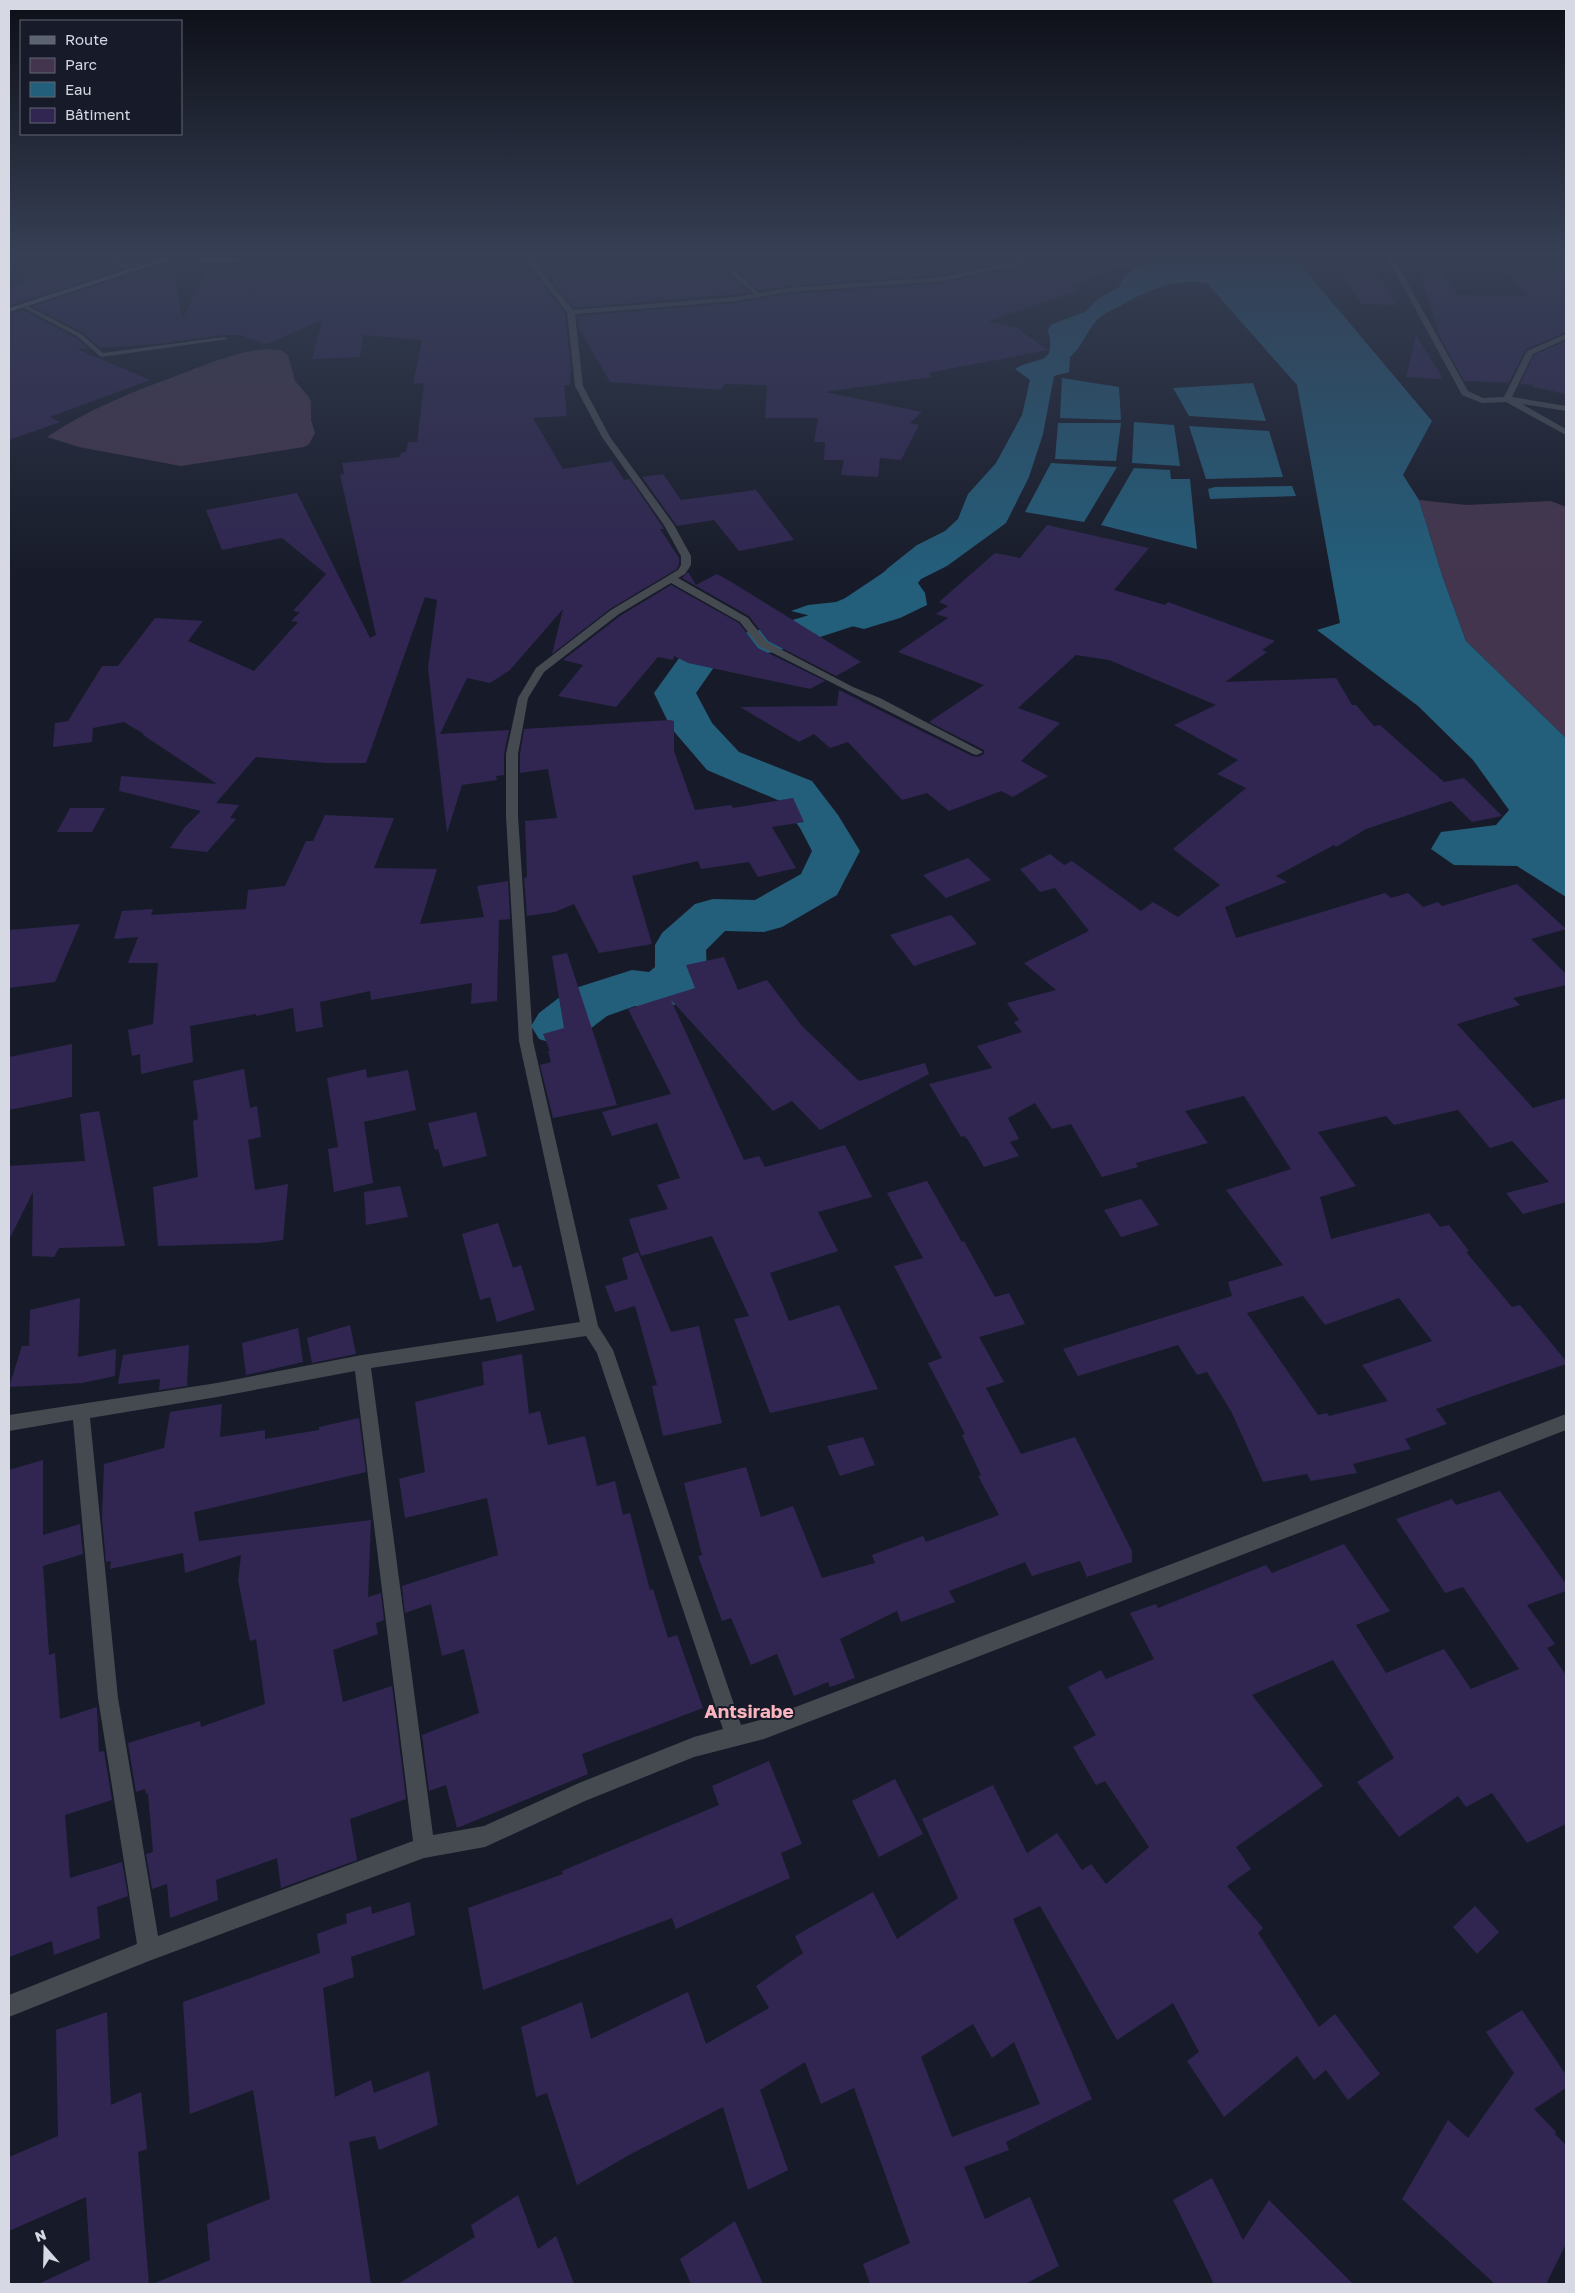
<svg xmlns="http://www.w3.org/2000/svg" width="1575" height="2293" font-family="'Golos Text',sans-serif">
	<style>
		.green { fill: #44354e }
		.water { fill: #235e7b }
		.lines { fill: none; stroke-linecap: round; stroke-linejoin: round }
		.river { fill: #235e7b; fill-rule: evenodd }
		.building { fill: #302651; fill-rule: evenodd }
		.service { fill: #454a51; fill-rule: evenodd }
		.minor { fill: #454a51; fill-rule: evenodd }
		.tertiary { fill: #454a51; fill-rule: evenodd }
		.secondary { fill: #5c656f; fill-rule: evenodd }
		.labels { text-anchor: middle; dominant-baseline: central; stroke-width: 4; stroke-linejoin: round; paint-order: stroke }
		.near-neighbourhood-label { font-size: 19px; font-weight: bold; fill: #f9b4be; stroke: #171b29 }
	</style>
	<rect width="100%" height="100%" fill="#171b29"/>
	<path class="green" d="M 265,349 L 281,350 L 288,355 L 295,381 L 308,396 L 311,402 L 311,420 L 315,433 L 309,444 L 304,447 L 181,466 L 79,447 L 47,437 C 88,409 135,391 181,374 C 209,363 236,352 265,349 Z
		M 1419,500 L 1466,505 L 1551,501 L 1566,507 L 1566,738 L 1466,641 L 1443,578 Z"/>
	<path class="water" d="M 1168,257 L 1294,257 L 1432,421 L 1403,475 L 1419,500 L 1443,578 L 1466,641 L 1566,738 L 1566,897 L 1517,866 L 1454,865 L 1431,849 L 1441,832 L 1496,825 L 1509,810 L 1473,760 L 1418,706 L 1317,630 L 1340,623 L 1297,385 L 1207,283 C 1171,279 1151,289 1120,306 C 1113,310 1102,314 1097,320 C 1086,332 1082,347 1070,357 L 1069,372 L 1054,376 L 1043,434 L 1029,477 L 1006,523 L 947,566 L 921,579 L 918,583 L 925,593 L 927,605 L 900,618 L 864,629 L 791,611 L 808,605 L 836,602 L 858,593 L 871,585 L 888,568 L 917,545 L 945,531 L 958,519 L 968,494 L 996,463 L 1022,415 L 1030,380 L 1015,369 C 1037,355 1057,368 1048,330 L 1052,324 L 1085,312 L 1098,299 L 1119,287 L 1124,277 L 1135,268 Z
		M 1062,378 L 1119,387 L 1121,420 L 1060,418 Z
		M 1253,383 L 1266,421 L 1189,416 L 1173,388 Z
		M 1134,422 L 1174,425 L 1180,466 L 1132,463 Z
		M 1058,423 L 1121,423 L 1116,461 L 1055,459 Z
		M 1189,426 L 1269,431 L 1283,477 L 1206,479 Z
		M 1051,463 L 1117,467 L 1084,522 L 1025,512 Z
		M 1134,468 L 1170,470 L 1171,479 L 1190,479 L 1197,549 L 1101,525 Z
		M 1292,486 L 1296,496 L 1210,499 L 1208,489 L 1215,487 Z"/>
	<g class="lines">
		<path class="river" d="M 897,569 L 910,572 L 916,580 L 910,588 L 857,625 L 774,652 L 719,660 L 696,693 L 712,723 L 739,752 L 812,781 L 838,815 L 860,851 L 837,895 L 782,927 L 764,932 L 725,931 L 706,950 L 707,973 L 699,985 L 678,1004 L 660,1009 L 635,1006 L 607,1016 L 577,1039 L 558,1045 L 539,1039 L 531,1026 L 539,1013 L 569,990 L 632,970 L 649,972 L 655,967 L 655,945 L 662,933 L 695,904 L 713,899 L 755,900 L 801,874 L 812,851 L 800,828 L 780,801 L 707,770 L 671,728 L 654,693 L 692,640 L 756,631 L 829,609 L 884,572 Z"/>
	</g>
	<path class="building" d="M 62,257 L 100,257 L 122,270 L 9,306 L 9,288 L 28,283 L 20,279 L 33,275 L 20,268 Z
		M 114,257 L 161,257 L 134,266 Z
		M 445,257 L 521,257 L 565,313 L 571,367 L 570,385 L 564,385 L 567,416 L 533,418 L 563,469 L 612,461 L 624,480 L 630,479 L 662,526 L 664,529 L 660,529 L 679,558 L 679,564 L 677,569 L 610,609 L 552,654 L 563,609 L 510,670 L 490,683 L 467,678 L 440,734 L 509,730 L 504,754 L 504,775 L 496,776 L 497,780 L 462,785 L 447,833 L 428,668 L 437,600 L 425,597 L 366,763 L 326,763 L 256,757 L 216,803 L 239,805 L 230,818 L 236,819 L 207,852 L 170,848 L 184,828 L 201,811 L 119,791 L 121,776 L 217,784 L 143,735 L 144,734 L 124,722 L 93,728 L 92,742 L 53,747 L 55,723 L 68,721 L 102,666 L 118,666 L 155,618 L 203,621 L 188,641 L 254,671 L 298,622 L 291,621 L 300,612 L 293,611 L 326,574 L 282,538 L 222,550 L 206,510 L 297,493 L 370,638 L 376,635 L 340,475 L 344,474 L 342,463 L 400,457 L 401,453 L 406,452 L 408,442 L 417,442 L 424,383 L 413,384 L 422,340 L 363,335 L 360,357 L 312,359 L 322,320 L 267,344 L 240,335 L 224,335 L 157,344 L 100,348 L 82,332 L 32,306 L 172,261 L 173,261 L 182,320 L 209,264 L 366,261 L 369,259 Z
		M 532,257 L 652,257 L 654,259 L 666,257 L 672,264 L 704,260 L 717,260 L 719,262 L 789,257 L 831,257 L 834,261 L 885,257 L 1028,257 L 944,275 L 788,286 L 759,291 L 733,268 L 730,274 L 750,293 L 574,308 Z
		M 1050,257 L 1140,257 L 1141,262 L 1068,286 L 1079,290 L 988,321 L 1017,328 L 1048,350 L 928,373 L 932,377 L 825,392 L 922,412 L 910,423 L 919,425 L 901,460 L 880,458 L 878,477 L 841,475 L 844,460 L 824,460 L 825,442 L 814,442 L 818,418 L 765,418 L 767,385 L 724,384 L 721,390 L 610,382 L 579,329 L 577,316 L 736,303 L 788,294 L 944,283 L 1048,259 Z
		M 1333,257 L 1368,257 L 1397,305 L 1361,304 Z
		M 1416,257 L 1430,257 L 1458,295 L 1528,296 L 1505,271 L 1566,261 L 1566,332 L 1526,349 L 1509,382 L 1508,382 L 1509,383 L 1464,381 L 1438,333 Z
		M 23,310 L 76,338 L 88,348 L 77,349 L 150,380 L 50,417 L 60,422 L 9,440 L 9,314 Z
		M 1416,335 L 1443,379 L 1406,377 Z
		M 1566,341 L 1566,394 L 1533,387 L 1533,385 L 1520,384 L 1534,355 Z
		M 663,474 L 681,500 L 756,490 L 794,540 L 739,551 L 714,520 L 677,526 L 642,477 Z
		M 1047,525 L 1149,548 L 1114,590 L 1165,605 L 1168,602 L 1275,641 L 1262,650 L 1267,652 L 1225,682 L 1336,678 L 1352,705 L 1356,705 L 1374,726 L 1380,725 L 1444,782 L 1464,778 L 1502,816 L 1472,822 L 1451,801 L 1366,829 L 1336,847 L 1334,845 L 1276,876 L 1287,882 L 1225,907 L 1236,938 L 1385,893 L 1391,898 L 1408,893 L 1423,907 L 1438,902 L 1442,906 L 1517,884 L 1566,929 L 1531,939 L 1566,974 L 1566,985 L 1513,998 L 1520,1005 L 1457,1024 L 1533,1108 L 1566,1098 L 1566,1202 L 1523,1214 L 1506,1193 L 1549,1182 L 1512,1141 L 1490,1148 L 1458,1110 L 1394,1125 L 1386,1116 L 1318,1132 L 1356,1186 L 1320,1197 L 1331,1239 L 1429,1213 L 1440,1227 L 1449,1225 L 1469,1251 L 1466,1252 L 1512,1307 L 1520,1305 L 1566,1361 L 1566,1364 L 1436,1409 L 1447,1424 L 1405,1439 L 1411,1449 L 1353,1464 L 1357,1473 L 1311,1481 L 1307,1474 L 1263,1482 L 1232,1413 L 1207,1372 L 1197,1375 L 1178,1345 L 1078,1376 L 1063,1349 L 1232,1296 L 1228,1282 L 1283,1265 L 1226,1190 L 1291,1169 L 1244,1096 L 1185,1111 L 1208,1143 L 1136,1163 L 1138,1167 L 1102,1177 L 1071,1124 L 1052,1129 L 1035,1103 L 1008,1118 L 1019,1139 L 1010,1142 L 1019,1156 L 984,1167 L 968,1140 L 964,1136 L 961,1137 L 929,1084 L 992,1068 L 977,1046 L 1022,1032 L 1014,1022 L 1019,1020 L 1007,1003 L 1056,990 L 1024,963 L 1089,931 L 1055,888 L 1040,892 L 1020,869 L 1050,854 L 1064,865 L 1072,861 L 1141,911 L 1153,902 L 1178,917 L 1220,885 L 1173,849 L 1246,788 L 1217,774 L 1238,760 L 1174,725 L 1216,705 L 1109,660 L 1076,655 L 1018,708 L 1060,723 L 1021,761 L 1048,776 L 1013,797 L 1001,791 L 949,811 L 927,793 L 902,800 L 848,742 L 830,748 L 814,734 L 799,742 L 740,707 L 837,706 L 839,690 L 972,756 L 978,757 L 984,754 L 984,750 L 929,722 L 984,685 L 898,652 L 948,618 L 936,614 L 948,606 L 939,602 L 995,553 L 1020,558 ZM 1303,1296 L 1325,1325 L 1399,1298 L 1432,1341 L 1362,1365 L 1388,1401 L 1329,1416 L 1327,1413 L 1318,1415 L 1247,1313 Z
		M 688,572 L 696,585 L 717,574 L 728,580 L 861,662 L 836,676 L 768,641 L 749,616 L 682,578 Z
		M 671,585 L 739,623 L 758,648 L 825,681 L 810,689 L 688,663 L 674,656 L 673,660 L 658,657 L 616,707 L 558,696 L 583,665 L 563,660 L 620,616 Z
		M 670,720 L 674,721 L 674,751 L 695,810 L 731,805 L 733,808 L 793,798 L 804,822 L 772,827 L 796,868 L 758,877 L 749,862 L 701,869 L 698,861 L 632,876 L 652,944 L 599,953 L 574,904 L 555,912 L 527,916 L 524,878 L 527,877 L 525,821 L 557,818 L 548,769 L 520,773 L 520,754 L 524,729 Z
		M 70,808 L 105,808 L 92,832 L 57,832 Z
		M 325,815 L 394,818 L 374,868 L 437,869 L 420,924 L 484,917 L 477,886 L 508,881 L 510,919 L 499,920 L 497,1001 L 471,1004 L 472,983 L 371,1000 L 370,991 L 320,1002 L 323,1027 L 296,1032 L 293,1008 L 256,1016 L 256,1014 L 190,1026 L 193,1062 L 141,1074 L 140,1054 L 132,1056 L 128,1030 L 153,1024 L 158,963 L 128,963 L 138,937 L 114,939 L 122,911 L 153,909 L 151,915 L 246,909 L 248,890 L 285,886 L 306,841 L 313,841 Z
		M 968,858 L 991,880 L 946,898 L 923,875 Z
		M 951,915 L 977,944 L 914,966 L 890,935 Z
		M 80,924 L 55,982 L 9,988 L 9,930 Z
		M 567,953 L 617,1105 L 553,1118 L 540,1065 L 551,1062 L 548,1051 L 550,1051 L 543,1034 L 564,1028 L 552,956 Z
		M 724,957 L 738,990 L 767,980 L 802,1026 L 859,1081 L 925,1063 L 929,1074 L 820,1130 L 792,1101 L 773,1111 L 671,1000 L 744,1160 L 759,1156 L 765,1167 L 845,1145 L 872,1197 L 818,1212 L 838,1251 L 770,1273 L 789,1321 L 839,1305 L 878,1389 L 770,1413 L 734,1319 L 749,1316 L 712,1236 L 641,1256 L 629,1219 L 668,1209 L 657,1185 L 680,1178 L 657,1123 L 612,1136 L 602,1112 L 671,1094 L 628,1009 L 695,988 L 686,965 Z
		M 72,1044 L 72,1097 L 9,1110 L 9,1057 Z
		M 244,1069 L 250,1108 L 257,1106 L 261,1137 L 248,1140 L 255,1190 L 288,1184 L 283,1240 L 259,1243 L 158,1246 L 153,1187 L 198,1177 L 193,1121 L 198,1119 L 193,1081 Z
		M 366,1069 L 367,1078 L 408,1070 L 416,1110 L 364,1122 L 373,1183 L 334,1192 L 328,1149 L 338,1147 L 327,1078 Z
		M 99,1111 L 125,1246 L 59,1248 L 54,1257 L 32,1256 L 33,1192 L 9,1240 L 9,1166 L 85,1161 L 80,1114 Z
		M 476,1112 L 487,1156 L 443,1167 L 438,1149 L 435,1150 L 428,1123 Z
		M 927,1181 L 962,1242 L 964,1241 L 995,1297 L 1009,1293 L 1025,1324 L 979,1337 L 1004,1382 L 986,1388 L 1021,1454 L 1075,1437 L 1132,1551 L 1132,1562 L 1087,1577 L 1080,1561 L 1032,1576 L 1025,1562 L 949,1591 L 955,1602 L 901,1622 L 897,1611 L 840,1639 L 855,1678 L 830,1687 L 828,1682 L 794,1696 L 777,1654 L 751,1665 L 731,1618 L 722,1621 L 698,1556 L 702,1555 L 684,1483 L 746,1467 L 761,1517 L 793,1506 L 822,1578 L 875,1563 L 872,1555 L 923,1536 L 926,1542 L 999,1515 L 978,1476 L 981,1475 L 962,1435 L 965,1434 L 928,1363 L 942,1358 L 894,1266 L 923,1258 L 887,1193 Z
		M 400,1186 L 408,1217 L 366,1225 L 364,1192 Z
		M 1141,1199 L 1159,1225 L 1121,1237 L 1104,1210 Z
		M 498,1223 L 513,1268 L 521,1265 L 535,1310 L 497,1322 L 490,1297 L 480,1300 L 462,1234 Z
		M 638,1252 L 671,1332 L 699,1326 L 722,1423 L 663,1436 L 652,1386 L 657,1385 L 635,1306 L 615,1312 L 605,1286 L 628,1279 L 622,1258 Z
		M 80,1298 L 78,1357 L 116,1349 L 115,1376 L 82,1383 L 9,1387 L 22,1346 L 29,1346 L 30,1310 Z
		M 350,1325 L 356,1354 L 312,1363 L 307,1338 Z
		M 298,1328 L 303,1362 L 246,1375 L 242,1343 Z
		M 189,1345 L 187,1386 L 159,1390 L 160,1379 L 118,1384 L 123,1355 Z
		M 522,1354 L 529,1414 L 540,1411 L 548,1445 L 585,1436 L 597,1486 L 615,1481 L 623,1515 L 630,1513 L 650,1590 L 653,1589 L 668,1638 L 677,1635 L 703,1708 L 582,1754 L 588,1774 L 457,1828 L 446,1785 L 429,1791 L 422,1735 L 479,1713 L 464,1649 L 442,1656 L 431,1604 L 405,1613 L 402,1586 L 498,1555 L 487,1498 L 405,1518 L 399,1479 L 425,1472 L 415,1402 L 484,1385 L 482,1362 Z
		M 222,1404 L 220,1437 L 265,1430 L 265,1439 L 319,1430 L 319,1427 L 359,1418 L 366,1472 L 194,1512 L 199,1541 L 371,1520 L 368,1597 L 381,1593 L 384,1620 L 376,1623 L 378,1634 L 333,1650 L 343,1702 L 392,1686 L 406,1799 L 350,1819 L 357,1860 L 281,1888 L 277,1858 L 216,1880 L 218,1900 L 170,1918 L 167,1884 L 152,1889 L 146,1854 L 153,1852 L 148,1793 L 146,1794 L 145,1789 L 136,1792 L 128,1743 L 200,1721 L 201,1727 L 265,1704 L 256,1639 L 250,1641 L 238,1580 L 241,1555 L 185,1573 L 183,1553 L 110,1569 L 111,1561 L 106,1562 L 102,1518 L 104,1464 L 164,1448 L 170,1412 Z
		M 863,1437 L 875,1465 L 840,1476 L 827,1446 Z
		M 43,1460 L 43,1535 L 80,1524 L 83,1554 L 43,1566 L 49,1655 L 55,1653 L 60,1719 L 97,1707 L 99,1752 L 104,1751 L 112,1800 L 65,1815 L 70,1878 L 122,1862 L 128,1896 L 97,1907 L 100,1938 L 54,1955 L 52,1941 L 9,1957 L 9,1470 Z
		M 1500,1491 L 1566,1584 L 1566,1591 L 1527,1605 L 1555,1644 L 1547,1648 L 1566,1675 L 1566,1824 L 1527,1843 L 1492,1793 L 1466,1807 L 1458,1796 L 1399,1837 L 1357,1782 L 1394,1758 L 1333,1660 L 1252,1695 L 1323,1786 L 1236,1847 L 1251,1869 L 1227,1886 L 1263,1928 L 1258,1933 L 1319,2027 L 1335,2014 L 1380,2074 L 1348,2100 L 1326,2070 L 1314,2080 L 1297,2056 L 1224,2117 L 1187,2061 L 1199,2052 L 1173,2003 L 1117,2040 L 1040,1906 L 1013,1919 L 1092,2099 L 1006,2142 L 1009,2150 L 964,2167 L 985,2219 L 1030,2197 L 1059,2266 L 1025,2284 L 870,2284 L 863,2264 L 910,2243 L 854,2088 L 821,2104 L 805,2062 L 760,2090 L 788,2170 L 748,2190 L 723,2107 L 629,2155 L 577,2185 L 547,2093 L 536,2097 L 521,2027 L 582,2002 L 591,2039 L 688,1992 L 706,2044 L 769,2008 L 756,1986 L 803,1953 L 795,1936 L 873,1892 L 897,1939 L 958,1898 L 922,1819 L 993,1785 L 1027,1853 L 1057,1833 L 1082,1870 L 1091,1864 L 1106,1884 L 1149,1847 L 1105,1781 L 1096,1785 L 1073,1747 L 1096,1735 L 1068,1687 L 1101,1670 L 1106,1679 L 1154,1659 L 1130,1613 L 1156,1604 L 1158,1608 L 1266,1565 L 1272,1573 L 1344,1544 L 1390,1611 L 1356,1625 L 1386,1673 L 1444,1649 L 1471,1689 L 1519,1669 L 1463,1587 L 1445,1593 L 1396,1519 L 1452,1499 L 1456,1505 ZM 973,2024 L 992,2058 L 1014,2042 L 1040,2104 L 952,2137 L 921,2057 Z
		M 769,1761 L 802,1844 L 781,1853 L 790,1878 L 676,1929 L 672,1918 L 483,1990 L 468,1908 L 563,1874 L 562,1871 L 719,1805 L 712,1786 Z
		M 895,1779 L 923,1834 L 879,1857 L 852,1801 Z
		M 410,1902 L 415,1935 L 351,1957 L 354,1977 L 323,1988 L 335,2097 L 371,2080 L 374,2093 L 429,2071 L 438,2125 L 379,2150 L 375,2136 L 349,2142 L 371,2284 L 153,2284 L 210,2260 L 207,2224 L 270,2199 L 253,2090 L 190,2114 L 183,2002 L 320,1953 L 317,1934 L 347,1923 L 346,1914 L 371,1906 L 372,1914 Z
		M 1475,1906 L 1499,1932 L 1477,1954 L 1453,1927 Z
		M 1522,2010 L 1566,2075 L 1566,2088 L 1534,2109 L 1556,2132 L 1555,2134 L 1566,2145 L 1566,2244 L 1546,2284 L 1495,2284 L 1402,2199 L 1448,2120 L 1468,2138 L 1514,2073 L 1486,2032 Z
		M 107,2012 L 111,2105 L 141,2092 L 147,2149 L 138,2152 L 149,2284 L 38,2284 L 90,2260 L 86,2197 L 9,2231 L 9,2157 L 58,2136 L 56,2030 Z
		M 1212,2178 L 1243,2240 L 1269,2200 L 1353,2284 L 1214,2284 L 1173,2200 Z
		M 518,2195 L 538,2249 L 556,2236 L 574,2284 L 398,2284 L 475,2237 L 471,2225 Z
		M 735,2221 L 763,2284 L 691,2284 L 680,2259 Z"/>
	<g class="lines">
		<path class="service" d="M 733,270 L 760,294 L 760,296 L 756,296 L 731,273 Z
			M 20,304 L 24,304 L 81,334 L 103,353 L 224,337 L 228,339 L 101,357 L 77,336 L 20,306 Z"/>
		<path class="minor" d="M 102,257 L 110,257 L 136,269 L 129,271 Z
			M 523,257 L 530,257 L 573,310 L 736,297 L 788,288 L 944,277 L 1036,257 L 1048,257 L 944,281 L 788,292 L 736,301 L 575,314 L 583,386 L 610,437 L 674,525 L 691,556 L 691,565 L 685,574 L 678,578 L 748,618 L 767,642 L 853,687 L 880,698 L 983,752 L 977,755 L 973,754 L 759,646 L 740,622 L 671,583 L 619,614 L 544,672 L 528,698 L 518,754 L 518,816 L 533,1041 L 598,1326 L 613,1350 L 741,1725 L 764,1719 L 1566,1414 L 1566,1430 L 764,1739 L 694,1757 L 585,1801 L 485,1847 L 424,1858 L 149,1961 L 9,2017 L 9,1995 L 137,1944 L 98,1698 L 73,1420 L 9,1431 L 9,1415 L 217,1383 L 362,1355 L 580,1322 L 519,1041 L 506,816 L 506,754 L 518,698 L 536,668 L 611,610 L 678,570 L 681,565 L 681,556 L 664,525 L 602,437 L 575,386 L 567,312 ZM 586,1336 L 597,1353 L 723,1729 L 694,1737 L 579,1783 L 484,1826 L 433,1835 L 371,1368 ZM 355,1371 L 413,1841 L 158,1936 L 118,1698 L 90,1418 L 217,1397 Z
			M 1387,257 L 1393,257 L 1468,391 L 1483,398 L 1504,397 L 1527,351 L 1566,334 L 1566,339 L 1533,354 L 1512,397 L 1566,406 L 1566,411 L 1522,404 L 1566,429 L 1566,435 L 1506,402 L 1482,403 L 1462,395 Z"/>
		<path class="tertiary" d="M 169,257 L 369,257 L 366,259 L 204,262 L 172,259 Z"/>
		<path class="secondary" d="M 167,257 L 177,257 L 9,312 L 9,308 Z"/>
	</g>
	<linearGradient id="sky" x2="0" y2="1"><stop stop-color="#0d0f17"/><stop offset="0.44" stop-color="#363f54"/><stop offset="1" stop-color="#363f54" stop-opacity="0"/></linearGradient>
	<rect width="1575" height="578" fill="url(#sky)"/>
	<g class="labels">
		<g class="near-neighbourhood-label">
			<text x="749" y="1710">Antsirabe</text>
		</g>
	</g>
	<rect width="1575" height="2293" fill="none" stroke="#d6d9e4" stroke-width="20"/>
	<rect x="20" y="20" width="162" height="115" fill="#171b29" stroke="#636774"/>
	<rect x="30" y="36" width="25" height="8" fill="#5c656f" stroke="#636774"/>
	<text x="65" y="45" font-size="15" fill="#d6d9e4">Route</text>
	<rect x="30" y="58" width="25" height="15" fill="#44354e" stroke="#636774"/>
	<text x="65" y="70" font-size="15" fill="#d6d9e4">Parc</text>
	<rect x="30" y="82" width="25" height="15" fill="#235e7b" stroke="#636774"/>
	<text x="65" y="95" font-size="15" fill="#d6d9e4">Eau</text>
	<rect x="30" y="108" width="25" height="15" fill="#302651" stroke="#636774"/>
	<text x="65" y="120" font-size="15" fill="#d6d9e4">Bâtiment</text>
	<g transform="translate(45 2248) rotate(340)" stroke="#171b29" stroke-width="4" paint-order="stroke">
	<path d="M0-4L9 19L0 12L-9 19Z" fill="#d6d9e4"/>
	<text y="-8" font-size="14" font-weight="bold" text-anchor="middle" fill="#d6d9e4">N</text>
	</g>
</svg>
